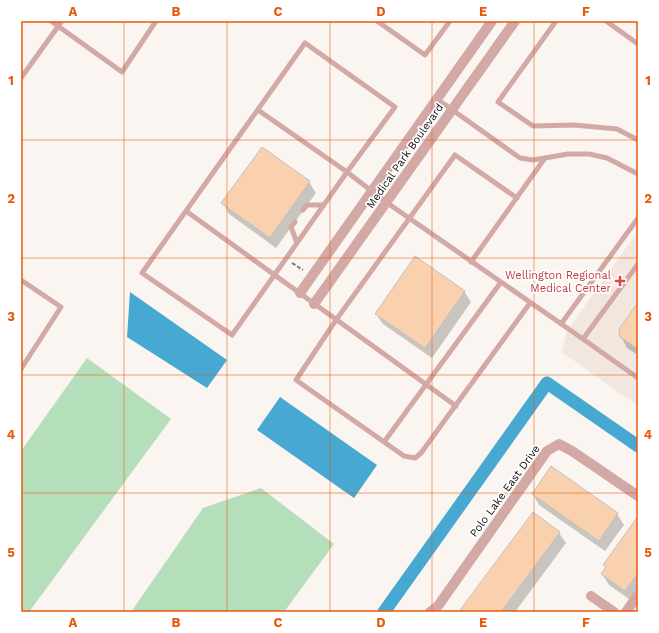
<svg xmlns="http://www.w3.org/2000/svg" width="659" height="633" font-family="'Work Sans',sans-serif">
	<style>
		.built { fill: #f1e7de }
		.green { fill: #b5dfba }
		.water { fill: #47a8d2 }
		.shadow { fill: #0003 }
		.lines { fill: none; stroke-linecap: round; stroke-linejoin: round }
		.canal { stroke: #47a8d2; stroke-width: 13 }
		.building { fill: #fad1ae; stroke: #c4c0bc }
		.path { stroke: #7c7977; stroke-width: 2; stroke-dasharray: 4 2; stroke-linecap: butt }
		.lane { stroke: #d3a9a6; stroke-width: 5 }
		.street { stroke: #d3a9a6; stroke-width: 10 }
		.grid { fill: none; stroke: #e8590c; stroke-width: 1; stroke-opacity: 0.55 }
		.health-dot { fill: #e0444e; stroke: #fff; stroke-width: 1.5 }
		.labels { text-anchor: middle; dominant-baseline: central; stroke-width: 3.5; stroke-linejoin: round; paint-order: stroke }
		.street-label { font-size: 11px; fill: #100f0e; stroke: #fff }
		.health-label { font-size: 11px; fill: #be3a42; stroke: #fff; text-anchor: end }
		.neatline { fill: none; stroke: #e8590c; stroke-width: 1.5 }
		.grid-label { font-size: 13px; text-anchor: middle; font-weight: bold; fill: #e8590c }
	</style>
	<rect width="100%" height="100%" fill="#faf5f1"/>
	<path class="built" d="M 638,231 L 638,406 L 562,352 L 567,331 Z"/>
	<path class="green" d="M 87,358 L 171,419 L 29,612 L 21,612 L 21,451 Z
		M 261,488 L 334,544 L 284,612 L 131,612 L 203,508 Z"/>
	<path class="water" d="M 130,292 L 227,360 L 207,388 L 127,337 Z
		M 280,397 L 377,465 L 354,498 L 257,430 Z"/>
	<path class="shadow" d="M 309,182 L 316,193 L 276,248 L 229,214 L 223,203 Z
		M 464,291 L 471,302 L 432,358 L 383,324 L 376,314 Z
		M 638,307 L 638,355 L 627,348 L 621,336 Z
		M 551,468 L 617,514 L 624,525 L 605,551 L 539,505 L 533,494 Z
		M 638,518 L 638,593 L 632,601 L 609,585 L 602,574 L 606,568 L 604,565 Z
		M 559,533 L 566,543 L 515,612 L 463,612 L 461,610 Z"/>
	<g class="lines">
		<path class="canal" d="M 384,612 L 547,383 L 638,446"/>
	</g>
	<path class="building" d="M 262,147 L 310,181 L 270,238 L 221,203 Z
		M 415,256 L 465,291 L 425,348 L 375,314 Z
		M 636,305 L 638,306 L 638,349 L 620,337 L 619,329 Z
		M 551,466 L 618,513 L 599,541 L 532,494 Z
		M 533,512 L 560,532 L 501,612 L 463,612 L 460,610 Z
		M 638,516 L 638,573 L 625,591 L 601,574 L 606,567 L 603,565 Z"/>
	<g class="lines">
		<path class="path" d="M 292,263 L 303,270"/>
		<path class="lane" d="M 51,21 L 122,72 L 156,21
			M 377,21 L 425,55 L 450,21
			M 556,21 L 498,102 L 533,126 L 574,125 L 617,129 L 638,140
			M 606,21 L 638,44
			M 305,43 L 395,107 L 347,172 L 232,335 L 142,273 Z
			M 21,78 L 62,21
			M 437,99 L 520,158 L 533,160 L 568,154 L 589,154 L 607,158 L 638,174
			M 258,110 L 347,172 L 386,202 L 583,339
			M 517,198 L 455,155 L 336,320 L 296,380 L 404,456 L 415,458 L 421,453 L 530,303
			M 303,210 L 307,205 L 323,205
			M 186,211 L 456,406
			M 295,222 L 291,227 L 297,243
			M 471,262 L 545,158
			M 638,264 L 583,339 L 638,378
			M 21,280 L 61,307 L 21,369
			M 561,324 L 638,218
			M 384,442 L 501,282"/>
		<path class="street" d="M 300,293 L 492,21
			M 314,304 L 515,21
			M 591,596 L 614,612
			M 430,612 L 438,606 L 547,451 L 559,444 L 572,451 L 638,496
			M 626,612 L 638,595"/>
	</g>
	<path class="grid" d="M 124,21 L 124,612M 227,21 L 227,612M 330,21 L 330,612M 432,21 L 432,612M 534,21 L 534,612M 21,140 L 638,140M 21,258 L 638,258M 21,375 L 638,375M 21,493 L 638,493"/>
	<path class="health-dot" d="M618 275h4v4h4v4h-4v4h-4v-4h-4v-4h4z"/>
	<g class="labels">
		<g class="street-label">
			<text transform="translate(405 156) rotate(-55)">Medical Park Boulevard</text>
			<text transform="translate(505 491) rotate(-54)">Polo Lake East Drive</text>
		</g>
		<g class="health-label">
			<text x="611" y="275">Wellington Regional<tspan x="611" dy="13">Medical Center</tspan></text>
		</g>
	</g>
	<rect width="659" height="633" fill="none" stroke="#ffffff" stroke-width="44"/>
	<rect x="22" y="22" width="615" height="589" class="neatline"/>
	<g class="grid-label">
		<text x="73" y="16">A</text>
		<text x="176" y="16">B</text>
		<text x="278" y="16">C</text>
		<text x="381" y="16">D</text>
		<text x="483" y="16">E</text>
		<text x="586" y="16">F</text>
		<text x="11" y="85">1</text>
		<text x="648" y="85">1</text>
		<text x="11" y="203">2</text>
		<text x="648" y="203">2</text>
		<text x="11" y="321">3</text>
		<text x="648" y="321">3</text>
		<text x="11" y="439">4</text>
		<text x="648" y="439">4</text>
		<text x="11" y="557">5</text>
		<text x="648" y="557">5</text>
		<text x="73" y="627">A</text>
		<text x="176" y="627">B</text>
		<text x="278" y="627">C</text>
		<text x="381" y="627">D</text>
		<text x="483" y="627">E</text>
		<text x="586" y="627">F</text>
	</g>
</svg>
